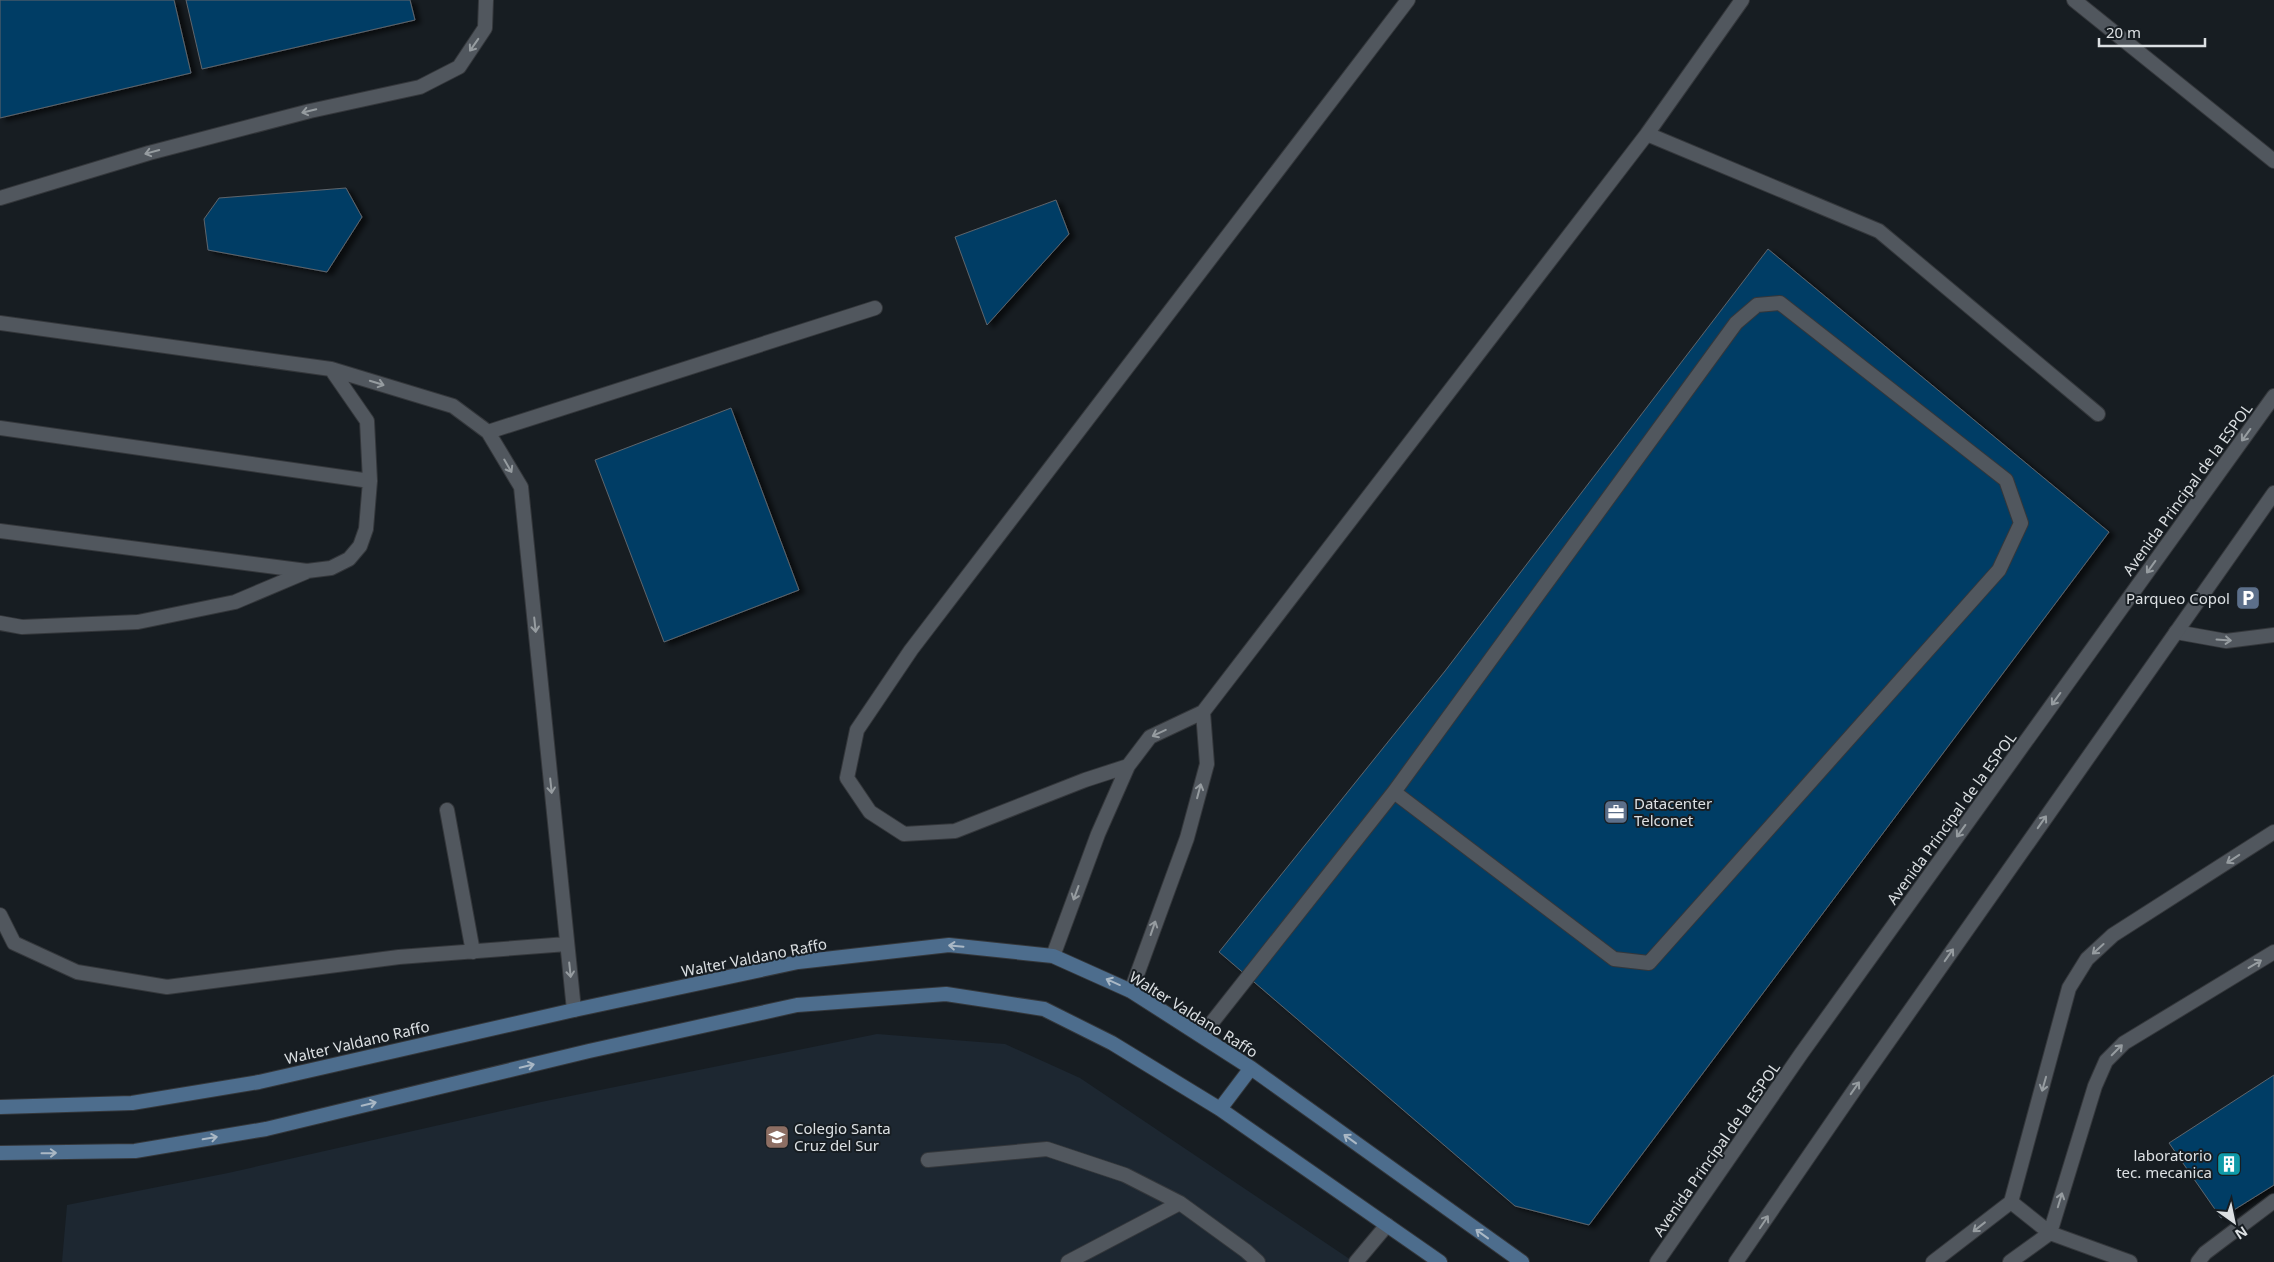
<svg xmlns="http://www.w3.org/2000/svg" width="2274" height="1262" font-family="'Noto Sans',sans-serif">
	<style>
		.built { fill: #1d2731 }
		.building { fill: #033e65; stroke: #5e656c; filter: url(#shadow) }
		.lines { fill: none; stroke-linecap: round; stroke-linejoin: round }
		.service-casing { stroke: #34373b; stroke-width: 16 }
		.minor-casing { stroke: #34373b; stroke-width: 16 }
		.tertiary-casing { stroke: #34373b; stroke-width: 16 }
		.secondary-casing { stroke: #34373b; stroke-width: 16 }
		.service { stroke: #51575e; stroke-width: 14 }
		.minor { stroke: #51575e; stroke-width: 14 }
		.tertiary { stroke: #51575e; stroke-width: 14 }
		.secondary { stroke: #4d6d8d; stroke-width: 14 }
		.oneway { stroke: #969ca0 }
		.oneway2 { stroke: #aab8c5 }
		.labels { text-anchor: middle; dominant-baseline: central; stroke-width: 4; stroke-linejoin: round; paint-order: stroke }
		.street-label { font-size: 15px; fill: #dce0e3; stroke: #171d22 }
		.poi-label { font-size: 15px; fill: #dce0e3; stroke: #171d22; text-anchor: end }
	</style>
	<defs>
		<filter id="shadow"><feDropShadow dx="5.5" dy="3" stdDeviation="2.5" flood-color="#0009"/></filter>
	</defs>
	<rect width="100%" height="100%" fill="#171d22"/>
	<path class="built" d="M 877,1034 L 1005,1044 L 1080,1078 L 1354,1262 L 62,1262 L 67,1205 L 228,1173 L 541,1102 Z"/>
	<path class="building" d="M 0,0 L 174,0 L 191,73 L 0,118 Z
		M 186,0 L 410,0 L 415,20 L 202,69 Z
		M 346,188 L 362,217 L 327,272 L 208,250 L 204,219 L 219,198 Z
		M 1056,200 L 1069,234 L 987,325 L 955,237 Z
		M 1768,249 L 2109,532 L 1589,1225 L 1515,1206 L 1219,952 L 1445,671 Z
		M 731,408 L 799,590 L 664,642 L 595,460 Z
		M 2274,1075 L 2274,1185 L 2221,1218 L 2169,1143 Z"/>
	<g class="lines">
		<defs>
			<path id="service" d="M 0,198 L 149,153 L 310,111 L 420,87 L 459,67 L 485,28 L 486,0
				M 0,323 L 331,369 L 453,406 L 488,432 L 521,487 L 574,1010
				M 0,428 L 370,481
				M 488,432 L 875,308
				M 0,531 L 307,571 L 331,568 L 349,559 L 360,546 L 366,529 L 370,481 L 367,421 L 331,369
				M 0,623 L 22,627 L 138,622 L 235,602 L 306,572
				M 2176,632 L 2226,641 L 2274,635
				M 447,810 L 473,952
				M 0,915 L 14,943 L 77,972 L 167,987 L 399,957 L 567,944
				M 1202,1035 L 1394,792 L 1736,323 L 1757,305 L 1780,303 L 2006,480 L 2021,523 L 1999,570 L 1649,963 L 1614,959 L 1394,792
				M 928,1160 L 1047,1149 L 1125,1175 L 1180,1203 L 1246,1251 L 1258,1262
				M 2011,1202 L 2050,1233 L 2130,1262
				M 1068,1262 L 1180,1203
				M 1356,1262 L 1387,1225
				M 1933,1262 L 2011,1202 L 2069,988 L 2087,959 L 2113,935 L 2274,832
				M 2010,1262 L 2050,1233 L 2095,1086 L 2106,1061 L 2124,1043 L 2274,952
				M 2198,1262 L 2205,1253 L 2274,1201"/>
			<path id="minor" d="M 2074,0 L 2274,161
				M 1647,134 L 1879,231 L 2098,414
				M 1128,766 L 1085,780 L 955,831 L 904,834 L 870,812 L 847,778 L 857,730 L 911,650 L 1408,0
				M 1053,956 L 1098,834 L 1128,766 L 1150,737 L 1203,712 L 1647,134 L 1742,0
				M 1131,991 L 1187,838 L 1207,764 L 1203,712"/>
			<path id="tertiary" d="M 1657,1262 L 1801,1054 L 2274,396
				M 1736,1262 L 1855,1089 L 2274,493"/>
			<path id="secondary" d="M 0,1107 L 132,1103 L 259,1082 L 574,1010 L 798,962 L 949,945 L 1053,956 L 1131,991 L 1251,1068 L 1522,1262
				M 1220,1109 L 1251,1068
				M 0,1153 L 135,1151 L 266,1129 L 589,1051 L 797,1005 L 946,994 L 1044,1009 L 1112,1043 L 1220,1109 L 1440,1262"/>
		</defs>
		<use href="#service" class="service-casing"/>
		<use href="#minor" class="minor-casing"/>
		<use href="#tertiary" class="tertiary-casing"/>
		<use href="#secondary" class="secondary-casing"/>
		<use href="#service" class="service"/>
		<use href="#minor" class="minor"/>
		<use href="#tertiary" class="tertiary"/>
		<use href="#secondary" class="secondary"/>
	</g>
	<defs><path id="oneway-shaft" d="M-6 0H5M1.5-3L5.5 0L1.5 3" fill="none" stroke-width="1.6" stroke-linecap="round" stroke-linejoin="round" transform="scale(1.25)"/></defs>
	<g class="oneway">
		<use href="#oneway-shaft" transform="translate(474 45) rotate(125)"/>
		<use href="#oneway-shaft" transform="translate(309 111) rotate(166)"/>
		<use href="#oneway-shaft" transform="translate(152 152) rotate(165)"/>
		<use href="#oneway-shaft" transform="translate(377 383) rotate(17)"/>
		<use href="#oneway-shaft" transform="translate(2246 435) rotate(126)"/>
		<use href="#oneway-shaft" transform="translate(508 466) rotate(60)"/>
		<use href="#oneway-shaft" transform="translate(2151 567) rotate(126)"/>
		<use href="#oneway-shaft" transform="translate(535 625) rotate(84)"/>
		<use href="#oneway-shaft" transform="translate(2224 640) rotate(4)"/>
		<use href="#oneway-shaft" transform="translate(2056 699) rotate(126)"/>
		<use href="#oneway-shaft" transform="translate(1159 733) rotate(155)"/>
		<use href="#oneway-shaft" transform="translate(551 786) rotate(84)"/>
		<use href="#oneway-shaft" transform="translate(1199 791) rotate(-75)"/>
		<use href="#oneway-shaft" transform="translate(2042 822) rotate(-55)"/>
		<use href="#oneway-shaft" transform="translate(1961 831) rotate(126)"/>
		<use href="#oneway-shaft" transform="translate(2233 859) rotate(147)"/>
		<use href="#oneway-shaft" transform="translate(1076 893) rotate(110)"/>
		<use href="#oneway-shaft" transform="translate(1153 928) rotate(-71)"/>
		<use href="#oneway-shaft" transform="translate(2098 949) rotate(138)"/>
		<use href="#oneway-shaft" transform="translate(1949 955) rotate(-55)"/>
		<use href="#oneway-shaft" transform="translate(2255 964) rotate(-31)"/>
		<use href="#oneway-shaft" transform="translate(570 970) rotate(84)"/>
		<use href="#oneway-shaft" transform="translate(2117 1050) rotate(-45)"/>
		<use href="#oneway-shaft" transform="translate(2044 1084) rotate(106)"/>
		<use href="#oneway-shaft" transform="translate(1855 1088) rotate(-55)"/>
		<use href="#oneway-shaft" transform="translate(2060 1200) rotate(-73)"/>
		<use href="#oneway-shaft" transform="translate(1764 1222) rotate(-56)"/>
		<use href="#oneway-shaft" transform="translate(1979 1227) rotate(142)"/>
	</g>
	<g class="oneway2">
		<use href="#oneway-shaft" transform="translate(956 946) rotate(-175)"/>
		<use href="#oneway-shaft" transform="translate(1113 982) rotate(-156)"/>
		<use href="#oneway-shaft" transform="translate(527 1066) rotate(-13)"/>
		<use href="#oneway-shaft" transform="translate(369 1104) rotate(-13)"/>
		<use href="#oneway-shaft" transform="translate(210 1138) rotate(-10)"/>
		<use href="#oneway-shaft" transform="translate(1350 1139) rotate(-144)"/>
		<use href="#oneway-shaft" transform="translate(49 1153) rotate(-1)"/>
		<use href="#oneway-shaft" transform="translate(1482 1234) rotate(-144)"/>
	</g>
	<defs>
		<symbol id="parking-square" viewBox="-11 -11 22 22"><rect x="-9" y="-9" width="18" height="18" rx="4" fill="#5c6f8a" stroke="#171d22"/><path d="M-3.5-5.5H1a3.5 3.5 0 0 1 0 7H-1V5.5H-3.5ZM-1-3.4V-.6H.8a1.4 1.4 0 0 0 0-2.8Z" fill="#fff"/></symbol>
		<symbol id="office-square" viewBox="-11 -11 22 22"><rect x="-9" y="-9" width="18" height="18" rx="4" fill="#5c6f8a" stroke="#171d22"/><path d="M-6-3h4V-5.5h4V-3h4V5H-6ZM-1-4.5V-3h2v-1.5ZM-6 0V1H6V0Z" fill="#fff"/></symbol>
		<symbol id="university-square" viewBox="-11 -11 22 22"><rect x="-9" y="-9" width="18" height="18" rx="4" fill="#8d6e63" stroke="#171d22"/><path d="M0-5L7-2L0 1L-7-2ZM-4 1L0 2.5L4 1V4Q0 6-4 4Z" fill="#fff"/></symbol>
		<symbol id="building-square" viewBox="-11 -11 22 22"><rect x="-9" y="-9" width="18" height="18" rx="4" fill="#0f9aa8" stroke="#171d22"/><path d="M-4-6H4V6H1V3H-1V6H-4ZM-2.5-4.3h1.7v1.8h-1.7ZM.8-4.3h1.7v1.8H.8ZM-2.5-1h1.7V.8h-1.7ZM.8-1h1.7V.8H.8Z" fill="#fff"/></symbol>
	</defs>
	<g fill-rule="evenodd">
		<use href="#parking-square" x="2234" y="584" width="28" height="28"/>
		<use href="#office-square" x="1602" y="798" width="28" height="28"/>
		<use href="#university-square" x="763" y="1123" width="28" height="28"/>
		<use href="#building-square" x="2215" y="1150" width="28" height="28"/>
	</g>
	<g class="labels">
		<g class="street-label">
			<text transform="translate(2187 489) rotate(-54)">Avenida Principal de la ESPOL</text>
			<text transform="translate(1951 818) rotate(-54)">Avenida Principal de la ESPOL</text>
			<text transform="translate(754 957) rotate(-11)">Walter Valdano Raffo</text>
			<text transform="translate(1194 1014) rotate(32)">Walter Valdano Raffo</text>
			<text transform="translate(357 1042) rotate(-13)">Walter Valdano Raffo</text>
			<text transform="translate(1716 1149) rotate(-55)">Avenida Principal de la ESPOL</text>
		</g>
		<g class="poi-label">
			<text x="2230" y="598">Parqueo Copol</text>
			<text x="1634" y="803" text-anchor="start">Datacenter<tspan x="1634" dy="17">Telconet</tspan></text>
			<text x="794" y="1128" text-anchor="start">Colegio Santa<tspan x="794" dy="17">Cruz del Sur</tspan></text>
			<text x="2212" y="1155">laboratorio<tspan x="2212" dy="17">tec. mecanica</tspan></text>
		</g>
	</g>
	<g transform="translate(2234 1222) rotate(147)" stroke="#171d22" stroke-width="4" paint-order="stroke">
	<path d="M0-4L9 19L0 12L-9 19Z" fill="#dce0e3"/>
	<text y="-8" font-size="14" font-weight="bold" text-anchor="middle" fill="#dce0e3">N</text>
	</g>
	<path d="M2099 38v8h106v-8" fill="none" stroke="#dce0e3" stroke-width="2.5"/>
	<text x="2106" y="38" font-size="15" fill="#dce0e3" stroke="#171d22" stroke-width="4" paint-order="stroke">20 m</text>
</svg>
